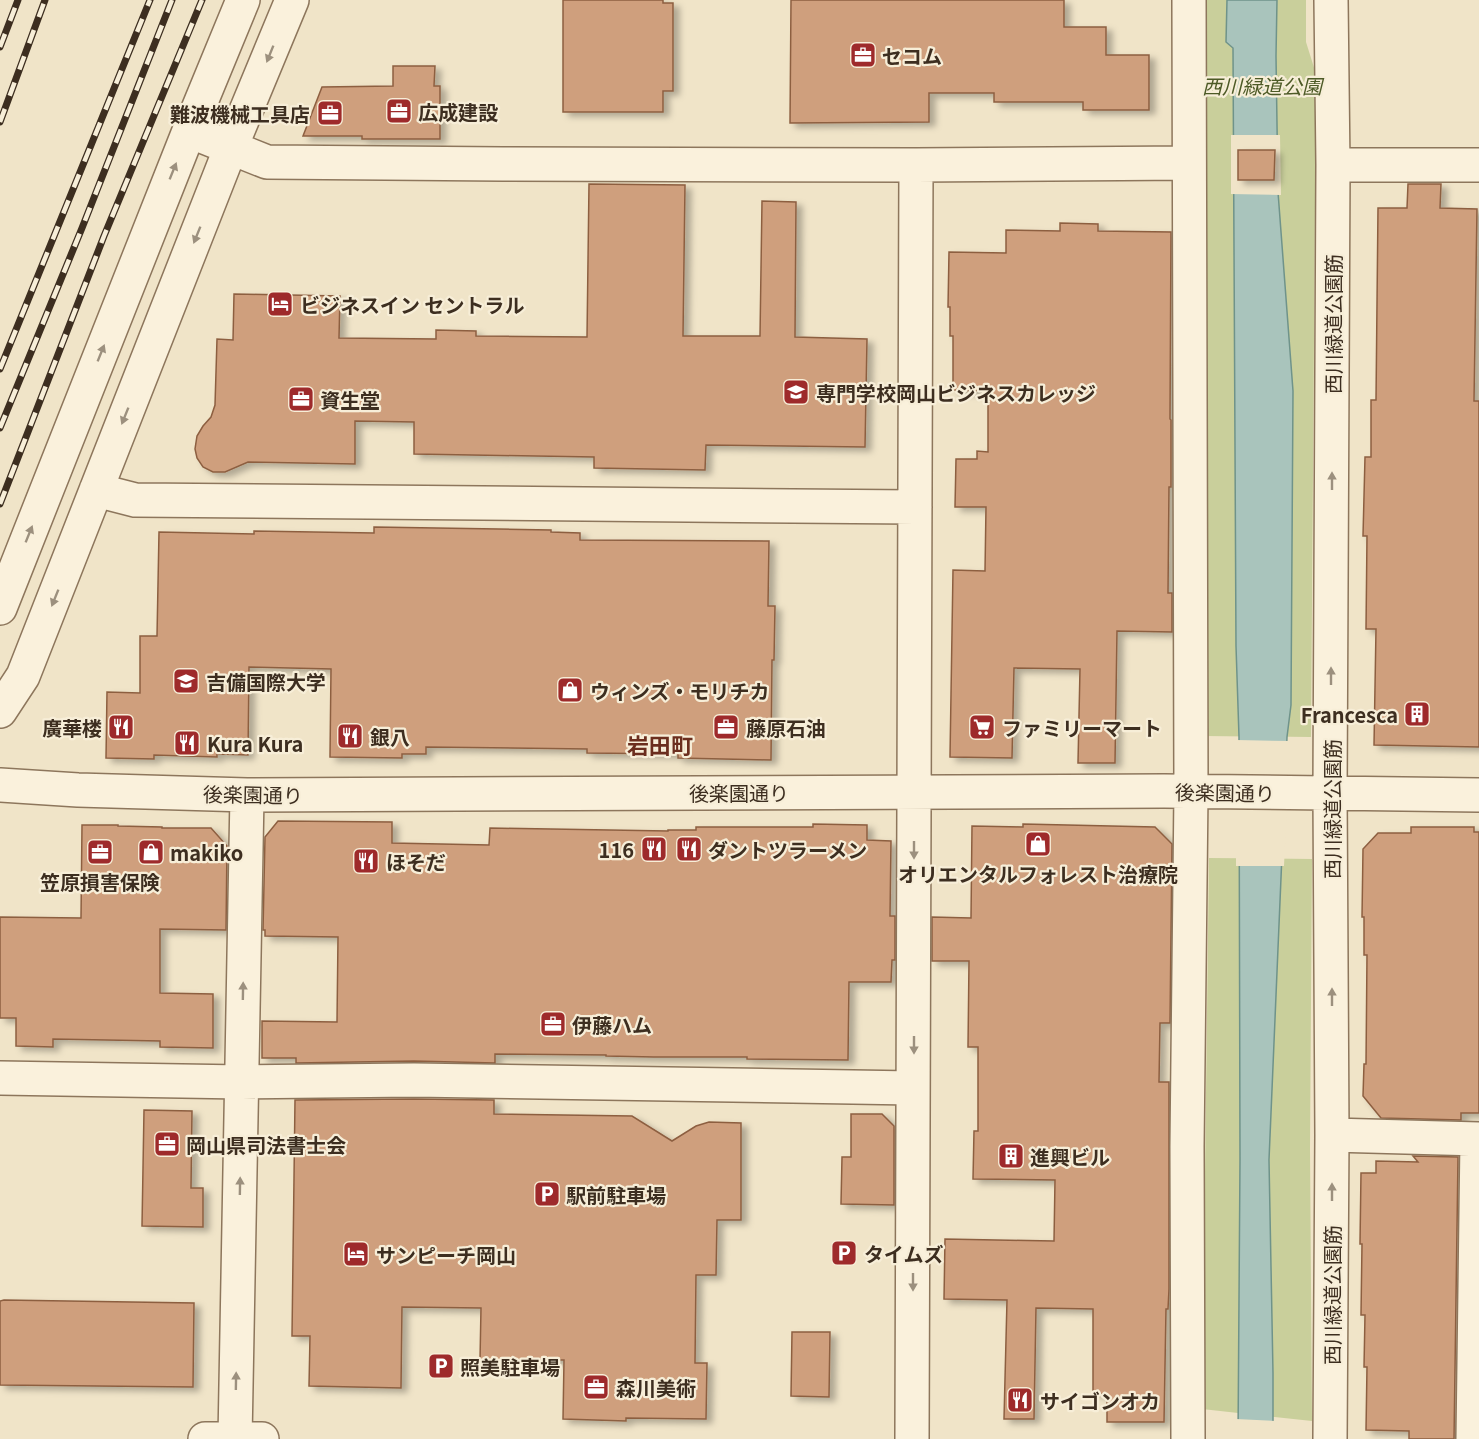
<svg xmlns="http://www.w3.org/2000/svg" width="1479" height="1439" font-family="Georgia,'Noto Sans JP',serif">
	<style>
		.green { fill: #c9cf9b }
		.water { fill: #a9c4bc; stroke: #6f938a; stroke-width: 1.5 }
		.pier { fill: #f0e4c8 }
		.building { fill: #cf9f7d; stroke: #8d5f41; stroke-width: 1.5; filter: url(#shadow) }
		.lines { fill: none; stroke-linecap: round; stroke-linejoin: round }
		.minor-casing { stroke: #8d765c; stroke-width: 36 }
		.minor { stroke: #faf1dc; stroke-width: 33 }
		.rail-casing { stroke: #3d2e20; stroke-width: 7 }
		.rail { stroke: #f7eed8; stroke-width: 4.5; stroke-dasharray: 14; stroke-linecap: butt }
		.oneway { fill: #9c907e }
		.labels { text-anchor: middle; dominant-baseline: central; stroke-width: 4.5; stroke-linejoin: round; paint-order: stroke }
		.poi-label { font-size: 20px; font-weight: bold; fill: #3d2e20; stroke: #f7eed8; text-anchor: start }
		.park-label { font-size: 20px; font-style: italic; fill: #4d5a26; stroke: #f7eed8 }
		.street-label { font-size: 20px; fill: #3d2e20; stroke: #f7eed8 }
		.quarter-label { font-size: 22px; font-weight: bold; fill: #6b2e1e; stroke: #f7eed8 }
	</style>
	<defs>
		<filter id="shadow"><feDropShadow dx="6" dy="4" stdDeviation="3" flood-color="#0004"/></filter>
	</defs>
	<rect width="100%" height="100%" fill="#f0e4c8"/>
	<path class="green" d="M 1207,0 L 1306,0 L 1306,42 L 1316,74 L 1311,737 L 1204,736 Z
		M 1209,858 L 1312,859 L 1310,1149 L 1312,1421 L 1202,1409 Z"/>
	<path class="water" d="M 1227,0 L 1277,0 L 1276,56 L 1278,192 L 1293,391 L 1291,705 L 1287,737 L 1269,1160 L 1273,1373 L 1273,1439 L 1238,1439 L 1240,1160 L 1239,737 L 1236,646 L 1233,48 L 1226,42 Z"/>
	<path class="pier" d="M 1231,135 L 1280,135 L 1281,195 L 1231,194 Z
		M 1236,740 L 1290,741 L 1284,866 L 1236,866 Z
		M 1236,1419 L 1276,1421 L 1276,1439 L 1235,1439 Z"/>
	<path class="building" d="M 563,0 L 663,0 L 663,3 L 673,3 L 673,91 L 663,91 L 663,112 L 563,112 Z
		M 791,0 L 1064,0 L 1064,27 L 1106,27 L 1106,55 L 1149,55 L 1149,110 L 1083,110 L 1083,102 L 994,102 L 994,93 L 929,93 L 929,122 L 790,123 Z
		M 393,66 L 435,66 L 434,86 L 440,86 L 440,139 L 362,139 L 362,136 L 303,136 L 322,87 L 393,86 Z
		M 1238,150 L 1275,150 L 1274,180 L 1238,180 Z
		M 589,184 L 685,185 L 683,336 L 760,336 L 762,201 L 796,202 L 795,337 L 867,339 L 865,447 L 706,445 L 705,470 L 594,468 L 594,457 L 414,454 L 414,422 L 355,421 L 355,464 L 248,462 L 225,472 L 213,472 L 203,467 L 197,458 L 195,449 L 197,436 L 203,426 L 211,417 L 215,405 L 217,339 L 233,340 L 234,294 L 340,296 L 339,338 L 436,339 L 436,330 L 476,331 L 476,336 L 587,337 Z
		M 1408,184 L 1441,184 L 1440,208 L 1477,209 L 1474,401 L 1479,401 L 1479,747 L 1374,745 L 1376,629 L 1366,629 L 1367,536 L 1363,536 L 1365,457 L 1371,457 L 1371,400 L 1376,400 L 1378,208 L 1407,208 Z
		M 1060,223 L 1098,224 L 1098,231 L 1171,232 L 1170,419 L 1171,420 L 1171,487 L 1169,487 L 1168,593 L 1172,593 L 1172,632 L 1117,631 L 1115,763 L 1078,763 L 1080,669 L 1014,668 L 1012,758 L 950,757 L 953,570 L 985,571 L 986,507 L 955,507 L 956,459 L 977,459 L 977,451 L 988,452 L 988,391 L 953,390 L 953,336 L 950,336 L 950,307 L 948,307 L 949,252 L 1006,253 L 1006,230 L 1060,231 Z
		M 374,527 L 551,530 L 551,532 L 580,533 L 580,540 L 769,541 L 768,606 L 775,606 L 774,660 L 772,660 L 771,760 L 678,758 L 678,754 L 587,753 L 587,749 L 426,747 L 426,754 L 402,754 L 402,758 L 330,757 L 331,669 L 249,667 L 248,755 L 217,754 L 217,757 L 154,755 L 154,759 L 106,758 L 107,692 L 140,693 L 140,636 L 157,636 L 159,532 L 254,534 L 254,531 L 374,533 Z
		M 278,821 L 392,822 L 392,843 L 489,845 L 490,828 L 668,831 L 668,830 L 696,830 L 696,827 L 813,827 L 813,824 L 867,825 L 867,840 L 891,841 L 890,916 L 895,916 L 895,960 L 892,960 L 891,982 L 849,982 L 848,1060 L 747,1059 L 747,1057 L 654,1057 L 606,1056 L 606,1055 L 495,1054 L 495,1063 L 414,1061 L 296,1063 L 296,1058 L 262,1058 L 262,1021 L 337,1022 L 338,937 L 265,936 L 265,930 L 263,930 L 265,837 Z
		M 1023,824 L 1155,827 L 1172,844 L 1170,1023 L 1160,1023 L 1159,1082 L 1169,1082 L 1169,1289 L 1168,1309 L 1166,1309 L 1164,1422 L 1107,1422 L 1107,1394 L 1093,1393 L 1093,1309 L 1036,1308 L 1034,1419 L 1004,1419 L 1007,1300 L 944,1299 L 945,1239 L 1054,1241 L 1055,1180 L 973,1179 L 974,1131 L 978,1131 L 978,1047 L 968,1047 L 969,961 L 932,961 L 932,917 L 971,918 L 972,826 L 1023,827 Z
		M 82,825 L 118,825 L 118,826 L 162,827 L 162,828 L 211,828 L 227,846 L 226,930 L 160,929 L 160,993 L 213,994 L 213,1048 L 160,1047 L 160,1041 L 53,1039 L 53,1047 L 16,1046 L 16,1018 L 0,1018 L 0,917 L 81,918 Z
		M 1411,827 L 1474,827 L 1474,832 L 1479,832 L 1479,1113 L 1461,1113 L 1461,1120 L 1381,1118 L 1363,1096 L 1364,1064 L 1366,1064 L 1367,955 L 1364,955 L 1364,917 L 1362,917 L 1363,849 L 1378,833 L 1411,833 Z
		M 414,1099 L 494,1100 L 494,1114 L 632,1116 L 672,1141 L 696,1126 L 709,1122 L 741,1123 L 741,1220 L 717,1220 L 716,1275 L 696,1275 L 695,1363 L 707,1363 L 706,1419 L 626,1418 L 626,1421 L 563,1419 L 564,1360 L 480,1360 L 481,1308 L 402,1307 L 401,1388 L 309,1386 L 310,1336 L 292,1336 L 295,1100 Z
		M 144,1110 L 192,1111 L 191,1188 L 203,1188 L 203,1227 L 142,1226 Z
		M 851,1114 L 882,1114 L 894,1126 L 894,1205 L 841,1204 L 842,1157 L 851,1157 Z
		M 1413,1156 L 1458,1157 L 1454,1439 L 1409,1439 L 1409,1431 L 1366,1430 L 1367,1367 L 1364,1367 L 1365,1315 L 1361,1315 L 1362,1244 L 1360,1244 L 1361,1173 L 1376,1173 L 1376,1161 L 1418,1162 Z
		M 4,1300 L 194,1303 L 193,1387 L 0,1385 L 0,1301 Z
		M 792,1332 L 830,1332 L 829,1397 L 791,1396 Z"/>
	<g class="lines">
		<defs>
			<path id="minor" d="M 189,131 L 267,162 L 503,164 L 916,165 L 1189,163
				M 1333,165 L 1479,165
				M 96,490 L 135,500 L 915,507
				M 0,608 L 189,131 L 243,0
				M 0,711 L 23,676 L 231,147 L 292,0
				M 0,785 L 78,790 L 247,795 L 1164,791 L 1479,795
				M 0,1078 L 242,1082 L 414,1080 L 913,1088
				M 1332,1135 L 1479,1139
				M 205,1439 L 262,1439
				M 235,1439 L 247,795
				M 912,1439 L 916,165
				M 1188,1439 L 1187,1147 L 1191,792 L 1189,0
				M 1330,1439 L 1332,1135 L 1330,793 L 1333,165 L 1331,0
				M 1473,1439 L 1477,1139"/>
		</defs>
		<use href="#minor" class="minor-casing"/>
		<use href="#minor" class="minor"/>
		<defs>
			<path id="rail" d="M 0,47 L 18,0
				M 0,122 L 45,0
				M 0,369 L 150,0
				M 0,428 L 82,228 L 172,0
				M 0,504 L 104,236 L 202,0"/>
		</defs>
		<use href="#rail" class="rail-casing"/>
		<use href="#rail" class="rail"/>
	</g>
	<defs><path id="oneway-solid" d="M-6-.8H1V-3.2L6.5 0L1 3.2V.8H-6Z" transform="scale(1.5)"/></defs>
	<g class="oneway">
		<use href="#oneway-solid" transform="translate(270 54) rotate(112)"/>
		<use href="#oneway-solid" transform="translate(173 171) rotate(-68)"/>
		<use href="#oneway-solid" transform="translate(197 235) rotate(112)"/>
		<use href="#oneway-solid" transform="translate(101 353) rotate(-68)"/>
		<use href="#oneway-solid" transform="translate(125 416) rotate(112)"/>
		<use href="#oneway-solid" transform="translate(1332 481) rotate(-90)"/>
		<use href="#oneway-solid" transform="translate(29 534) rotate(-68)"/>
		<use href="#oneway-solid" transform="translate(55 598) rotate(112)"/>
		<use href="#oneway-solid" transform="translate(1331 676) rotate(-90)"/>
		<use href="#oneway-solid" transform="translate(914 850) rotate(90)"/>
		<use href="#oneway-solid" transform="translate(243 991) rotate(-89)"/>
		<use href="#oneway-solid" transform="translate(1332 997) rotate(-90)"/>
		<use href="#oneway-solid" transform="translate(914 1045) rotate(90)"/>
		<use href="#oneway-solid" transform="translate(240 1186) rotate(-89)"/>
		<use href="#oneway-solid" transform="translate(1332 1192) rotate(-90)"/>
		<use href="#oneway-solid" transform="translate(913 1282) rotate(90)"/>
		<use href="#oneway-solid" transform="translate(236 1381) rotate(-89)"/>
	</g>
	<defs>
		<symbol id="office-square" viewBox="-11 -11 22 22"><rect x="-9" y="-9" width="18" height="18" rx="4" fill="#9e2a2b" stroke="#f7eed8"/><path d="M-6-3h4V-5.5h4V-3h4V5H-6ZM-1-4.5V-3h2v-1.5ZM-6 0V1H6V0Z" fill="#fff"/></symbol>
		<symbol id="hotel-square" viewBox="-11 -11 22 22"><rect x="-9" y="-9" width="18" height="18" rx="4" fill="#9e2a2b" stroke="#f7eed8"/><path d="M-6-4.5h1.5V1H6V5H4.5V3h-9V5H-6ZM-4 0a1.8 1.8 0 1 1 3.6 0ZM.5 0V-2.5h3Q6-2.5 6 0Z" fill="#fff"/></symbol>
		<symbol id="university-square" viewBox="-11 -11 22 22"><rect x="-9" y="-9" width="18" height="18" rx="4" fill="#9e2a2b" stroke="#f7eed8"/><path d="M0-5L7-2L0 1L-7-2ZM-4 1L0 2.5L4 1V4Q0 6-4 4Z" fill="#fff"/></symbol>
		<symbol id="shop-square" viewBox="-11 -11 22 22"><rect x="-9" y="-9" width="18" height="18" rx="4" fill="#9e2a2b" stroke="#f7eed8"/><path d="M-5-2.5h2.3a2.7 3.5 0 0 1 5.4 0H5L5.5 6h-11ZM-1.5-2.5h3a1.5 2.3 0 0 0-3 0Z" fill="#fff"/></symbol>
		<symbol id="building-square" viewBox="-11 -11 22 22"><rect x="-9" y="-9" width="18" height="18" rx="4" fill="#9e2a2b" stroke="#f7eed8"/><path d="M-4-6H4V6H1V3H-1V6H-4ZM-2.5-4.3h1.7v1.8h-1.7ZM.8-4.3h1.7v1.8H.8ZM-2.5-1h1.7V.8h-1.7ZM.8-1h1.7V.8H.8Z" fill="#fff"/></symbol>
		<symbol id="restaurant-square" viewBox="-11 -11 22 22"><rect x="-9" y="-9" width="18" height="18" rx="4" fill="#9e2a2b" stroke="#f7eed8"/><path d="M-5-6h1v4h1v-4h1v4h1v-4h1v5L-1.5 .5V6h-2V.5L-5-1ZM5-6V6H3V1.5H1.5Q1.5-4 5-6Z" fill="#fff"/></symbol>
		<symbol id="supermarket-square" viewBox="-11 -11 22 22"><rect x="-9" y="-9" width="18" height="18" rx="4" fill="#9e2a2b" stroke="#f7eed8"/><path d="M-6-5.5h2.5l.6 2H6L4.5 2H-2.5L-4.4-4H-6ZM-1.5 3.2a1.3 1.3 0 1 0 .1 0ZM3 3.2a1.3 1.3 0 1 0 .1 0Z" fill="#fff"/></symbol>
		<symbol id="parking-square" viewBox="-11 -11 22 22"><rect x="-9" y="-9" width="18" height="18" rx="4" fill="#9e2a2b" stroke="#f7eed8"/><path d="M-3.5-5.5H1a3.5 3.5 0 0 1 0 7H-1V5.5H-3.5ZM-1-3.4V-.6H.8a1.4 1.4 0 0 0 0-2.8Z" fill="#fff"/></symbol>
	</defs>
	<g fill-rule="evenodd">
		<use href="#office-square" x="848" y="40" width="30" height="30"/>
		<use href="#office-square" x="384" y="96" width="30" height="30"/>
		<use href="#office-square" x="315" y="98" width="30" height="30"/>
		<use href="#hotel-square" x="265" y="289" width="30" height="30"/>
		<use href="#university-square" x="781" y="377" width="30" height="30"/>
		<use href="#office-square" x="286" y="384" width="30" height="30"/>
		<use href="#university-square" x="171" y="666" width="30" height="30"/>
		<use href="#shop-square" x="555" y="675" width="30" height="30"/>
		<use href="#building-square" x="1402" y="699" width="30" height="30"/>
		<use href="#restaurant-square" x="106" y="712" width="30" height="30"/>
		<use href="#office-square" x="711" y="712" width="30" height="30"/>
		<use href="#supermarket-square" x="967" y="712" width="30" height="30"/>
		<use href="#restaurant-square" x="335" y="721" width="30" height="30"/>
		<use href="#restaurant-square" x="172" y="728" width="30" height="30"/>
		<use href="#shop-square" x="1023" y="829" width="30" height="30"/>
		<use href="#restaurant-square" x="639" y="834" width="30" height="30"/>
		<use href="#restaurant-square" x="674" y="834" width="30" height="30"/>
		<use href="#office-square" x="85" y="837" width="30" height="30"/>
		<use href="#shop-square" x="136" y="837" width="30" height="30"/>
		<use href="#restaurant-square" x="351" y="846" width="30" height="30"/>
		<use href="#office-square" x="538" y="1009" width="30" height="30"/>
		<use href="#office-square" x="152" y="1129" width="30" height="30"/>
		<use href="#building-square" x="996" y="1141" width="30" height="30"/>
		<use href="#parking-square" x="532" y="1179" width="30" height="30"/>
		<use href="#parking-square" x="829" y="1238" width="30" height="30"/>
		<use href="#hotel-square" x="341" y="1239" width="30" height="30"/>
		<use href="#parking-square" x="426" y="1351" width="30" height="30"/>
		<use href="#office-square" x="581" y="1372" width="30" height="30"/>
		<use href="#restaurant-square" x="1005" y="1385" width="30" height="30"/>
	</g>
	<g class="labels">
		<g class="poi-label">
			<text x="882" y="55">セコム</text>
			<text x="418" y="111">広成建設</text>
			<text x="310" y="113" text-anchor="end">難波機械工具店</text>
			<text x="300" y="304">ビジネスイン セントラル</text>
			<text x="816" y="392">専門学校岡山ビジネスカレッジ</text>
			<text x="320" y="399">資生堂</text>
			<text x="206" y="681">吉備国際大学</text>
			<text x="590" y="690">ウィンズ・モリチカ</text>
			<text x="1398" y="714" text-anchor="end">Francesca</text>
			<text x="102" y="727" text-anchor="end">廣華楼</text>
			<text x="746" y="727">藤原石油</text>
			<text x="1002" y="727">ファミリーマート</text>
			<text x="370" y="736">銀八</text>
			<text x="207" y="743">Kura Kura</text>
			<text x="634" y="849" text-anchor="end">116</text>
			<text x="708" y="849">ダントツラーメン</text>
			<text x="170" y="852">makiko</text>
			<text x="386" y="861">ほそだ</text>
			<text x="1038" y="873" text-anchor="middle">オリエンタルフォレスト治療院</text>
			<text x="100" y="881" text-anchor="middle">笠原損害保険</text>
			<text x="572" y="1024">伊藤ハム</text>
			<text x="186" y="1144">岡山県司法書士会</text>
			<text x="1030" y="1156">進興ビル</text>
			<text x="566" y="1194">駅前駐車場</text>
			<text x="864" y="1253">タイムズ</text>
			<text x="376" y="1254">サンピーチ岡山</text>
			<text x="460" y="1366">照美駐車場</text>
			<text x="616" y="1387">森川美術</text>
			<text x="1040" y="1400">サイゴンオカ</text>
		</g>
		<g class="park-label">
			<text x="1262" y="85">西川緑道公園</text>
		</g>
		<g class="street-label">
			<text transform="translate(1332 324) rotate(-90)">西川緑道公園筋</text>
			<text x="739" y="792">後楽園通り</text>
			<text transform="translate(1225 792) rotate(1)">後楽園通り</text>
			<text transform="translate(253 794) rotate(1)">後楽園通り</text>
			<text transform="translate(1331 809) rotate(-90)">西川緑道公園筋</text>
			<text transform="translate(1331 1295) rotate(-90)">西川緑道公園筋</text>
		</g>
		<g class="quarter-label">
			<text x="660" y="744">岩田町</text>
		</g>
	</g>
</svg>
